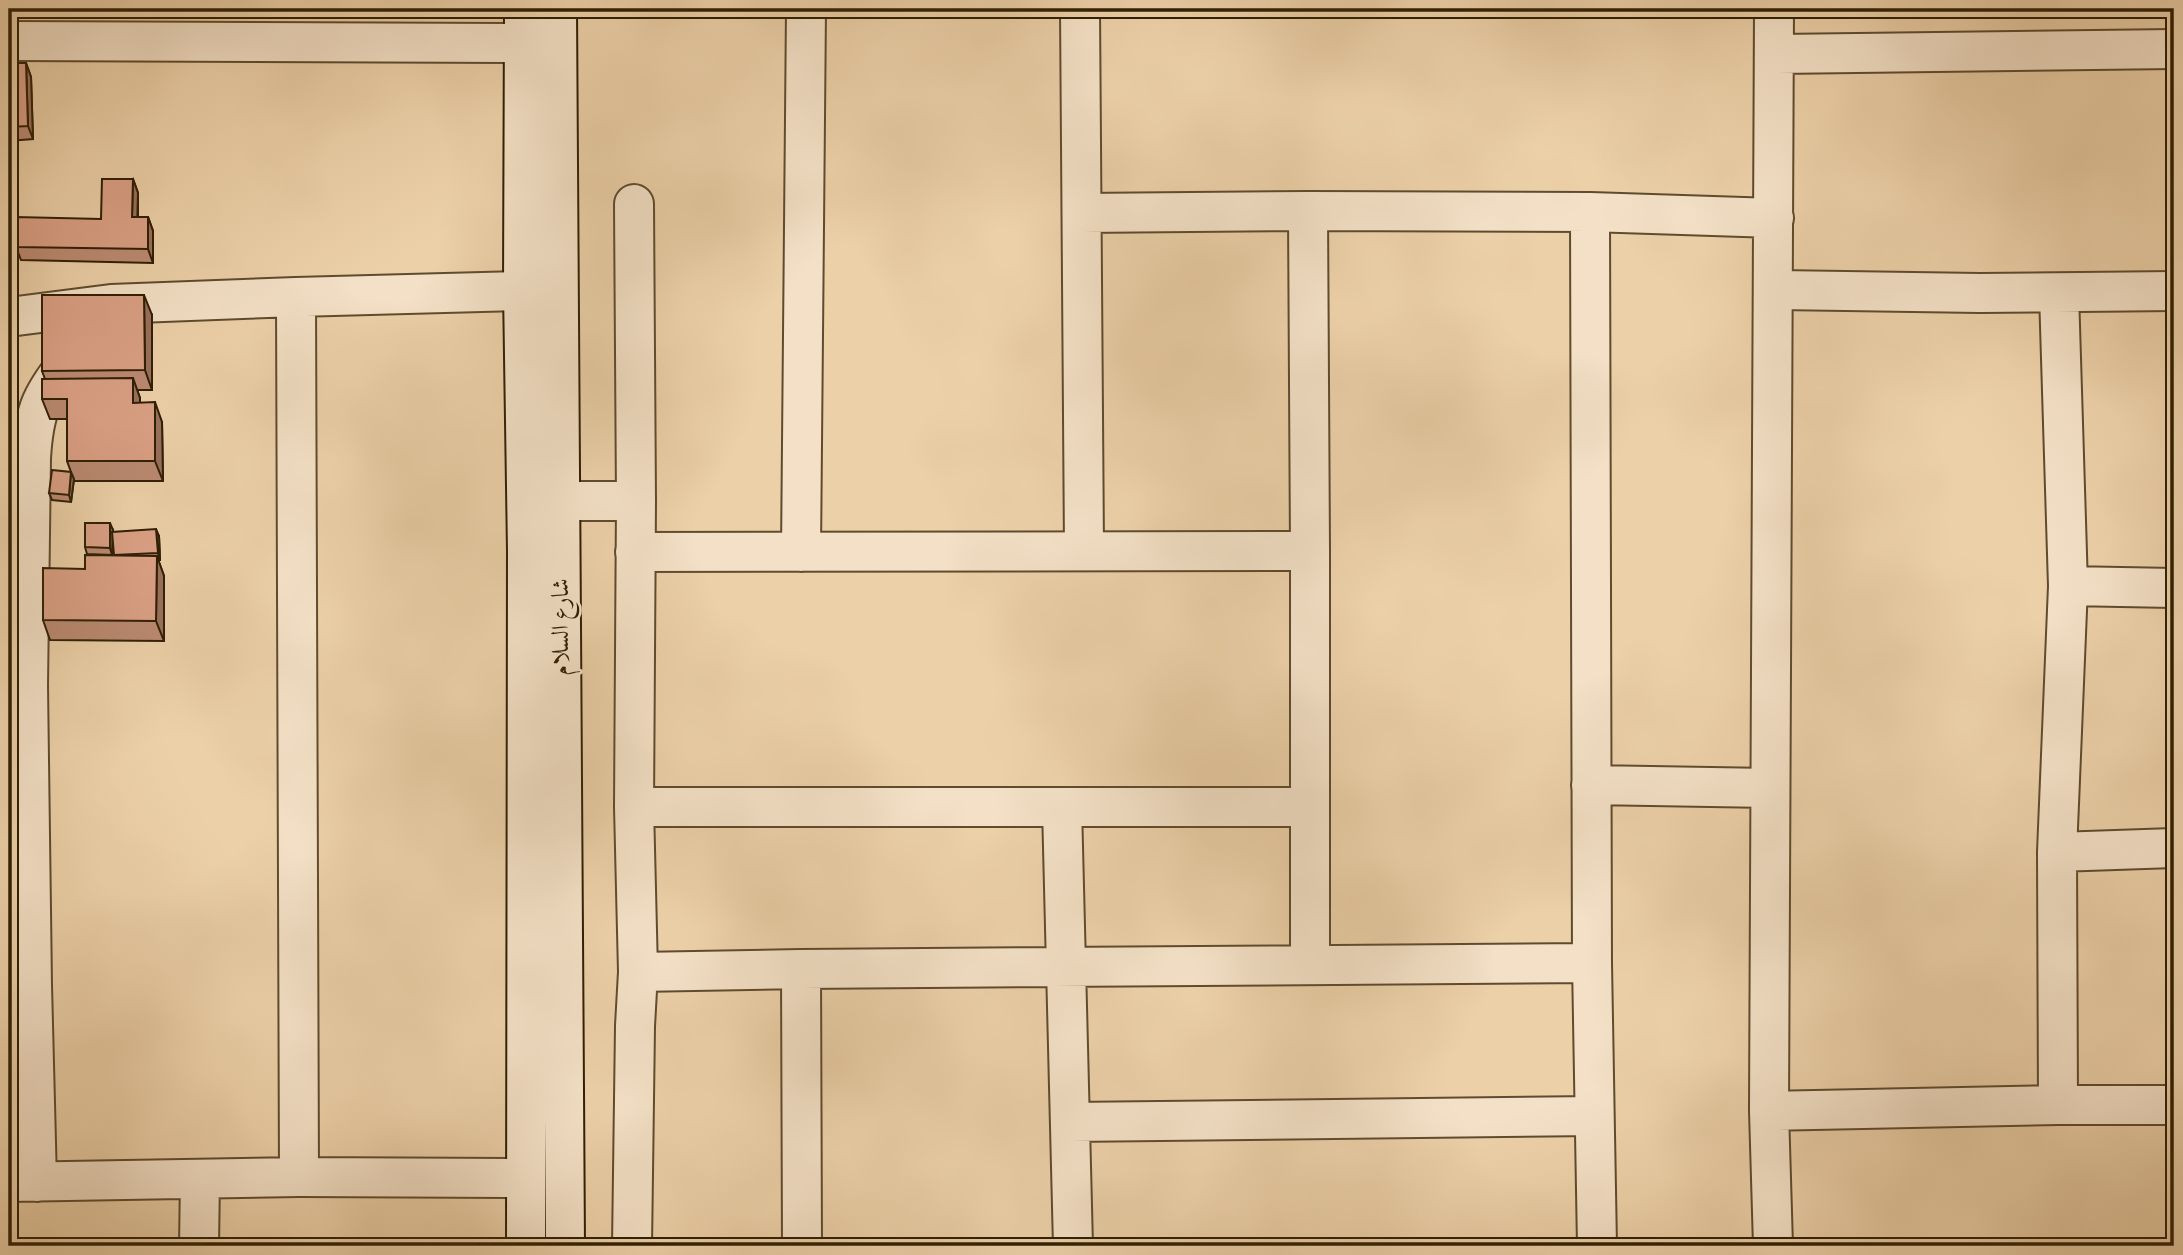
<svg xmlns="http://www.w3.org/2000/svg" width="2183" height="1255" font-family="'Sorts Mill Goudy',Amiri,serif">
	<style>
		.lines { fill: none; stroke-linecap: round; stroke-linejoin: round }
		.minor-casing { stroke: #5f4b2e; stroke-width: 42 }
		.secondary-casing { stroke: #301f05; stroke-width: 42 }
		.minor { stroke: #f3e0c6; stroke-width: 38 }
		.secondary { stroke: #f3e0c6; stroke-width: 38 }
		.wall { fill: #bb8a72; stroke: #301f05; stroke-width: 2 }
		.shaded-wall { fill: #99705d; stroke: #301f05; stroke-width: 2 }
		.building { fill: #daa085; stroke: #301f05; stroke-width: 2 }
		.labels { text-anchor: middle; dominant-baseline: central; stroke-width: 5; stroke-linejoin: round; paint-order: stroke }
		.street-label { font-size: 24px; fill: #301f05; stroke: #f3e0c6 }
	</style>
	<rect width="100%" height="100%" fill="#ecd0a8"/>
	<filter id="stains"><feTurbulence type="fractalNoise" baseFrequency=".00286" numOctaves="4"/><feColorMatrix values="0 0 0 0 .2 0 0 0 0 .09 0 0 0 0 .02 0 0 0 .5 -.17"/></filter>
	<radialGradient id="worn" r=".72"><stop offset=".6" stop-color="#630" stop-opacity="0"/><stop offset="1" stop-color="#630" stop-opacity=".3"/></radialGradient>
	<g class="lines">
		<defs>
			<path id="minor" d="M 1080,9 L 1084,550
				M 9,41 L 523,43 L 556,40
				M 1775,54 L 2174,49
				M 1590,212 L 1592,963 L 1597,1246
				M 1082,213 L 1308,211
				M 1774,290 L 1980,293 L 2174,291
				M 296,297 L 556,290
				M 9,317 L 111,304 L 296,297 L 299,1177
				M 528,501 L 636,501
				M 635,552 L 1310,551 L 1308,211 L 1590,212 L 1774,218
				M 801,552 L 806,9
				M 2068,586 L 2174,588
				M 1591,785 L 1770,788
				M 634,807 L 1310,807
				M 1062,807 L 1073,1246
				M 2057,852 L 2174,848
				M 1310,965 L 1310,551
				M 801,969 L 802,1246
				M 638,972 L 801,969 L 1592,963
				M 2058,1105 L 2057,852 L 2068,586 L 2059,293
				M 1769,1111 L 2058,1105 L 2174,1105
				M 1070,1122 L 1594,1116
				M 9,1182 L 299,1177 L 526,1178
				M 37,1182 L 32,985 L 28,685 L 31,458 C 34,407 42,396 72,356
				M 199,1246 L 200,1179
				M 632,1246 L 635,1026 L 638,972 L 634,807 L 636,501 L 634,204
				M 1773,1246 L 1769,1111 L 1774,9"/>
			<path id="secondary" d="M 524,9 L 523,290 L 527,551 L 526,1246
				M 557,9 L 565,1246"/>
		</defs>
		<use href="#minor" class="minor-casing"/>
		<use href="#secondary" class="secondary-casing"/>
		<use href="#minor" class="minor"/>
		<use href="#secondary" class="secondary"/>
	</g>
	<path class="wall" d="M 9,63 L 26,63 L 31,77 L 33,139 L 9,141 Z
		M 133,179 L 138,193 L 138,217 L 148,217 L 153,231 L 153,263 L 21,260 L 16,247 L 101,219 Z
		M 152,315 L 152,390 L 137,390 L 140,398 L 140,402 L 162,422 L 163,481 L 74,481 L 74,479 L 71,502 L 52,500 L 49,493 L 71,472 L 67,461 L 67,419 L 50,419 L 42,399 L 45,379 L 42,371 Z
		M 113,530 L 113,532 L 159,536 L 160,560 L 158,560 L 164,576 L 164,641 L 50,640 L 43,620 L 85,569 L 114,555 L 113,537 L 112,555 L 87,554 L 85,547 Z"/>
	<path class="shaded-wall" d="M 26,63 L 31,77 L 33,139 L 28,126 Z
		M 133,179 L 138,193 L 137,231 L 132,217 Z
		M 148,217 L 153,231 L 153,263 L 148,249 Z
		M 144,295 L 152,315 L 152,390 L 145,370 Z
		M 133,378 L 140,398 L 140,423 L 133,403 Z
		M 155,402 L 162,422 L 163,481 L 155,461 Z
		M 71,472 L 74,479 L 71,502 L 69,495 Z
		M 110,523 L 113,530 L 112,555 L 110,548 Z
		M 156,529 L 159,536 L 160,560 L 158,553 Z
		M 157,556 L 164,576 L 164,641 L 156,621 Z"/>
	<path class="building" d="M 9,63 L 26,63 L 28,126 L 9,127 Z
		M 102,179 L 133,179 L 132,217 L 148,217 L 148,249 L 16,247 L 16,217 L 101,219 Z
		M 42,295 L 144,295 L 145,370 L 42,371 Z
		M 133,378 L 133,403 L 155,402 L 155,461 L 67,461 L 67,399 L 42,399 L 42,379 Z
		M 52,470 L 71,472 L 69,495 L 49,493 Z
		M 85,523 L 110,523 L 110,548 L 85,547 Z
		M 156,529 L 158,553 L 114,555 L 112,532 Z
		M 85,555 L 157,556 L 156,621 L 43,620 L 43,568 L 85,569 Z"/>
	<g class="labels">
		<g class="street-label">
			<text transform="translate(562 627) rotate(-90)">شارع السلام</text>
		</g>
	</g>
	<rect width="2183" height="1255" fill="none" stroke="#ecd0a8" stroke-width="35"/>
	<rect x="10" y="10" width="2162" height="1234" fill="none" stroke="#301f05" stroke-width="3.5"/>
	<rect x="18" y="18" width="2148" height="1220" fill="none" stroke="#301f05" stroke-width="2"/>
	<rect width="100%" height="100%" filter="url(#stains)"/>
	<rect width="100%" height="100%" fill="url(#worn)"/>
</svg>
